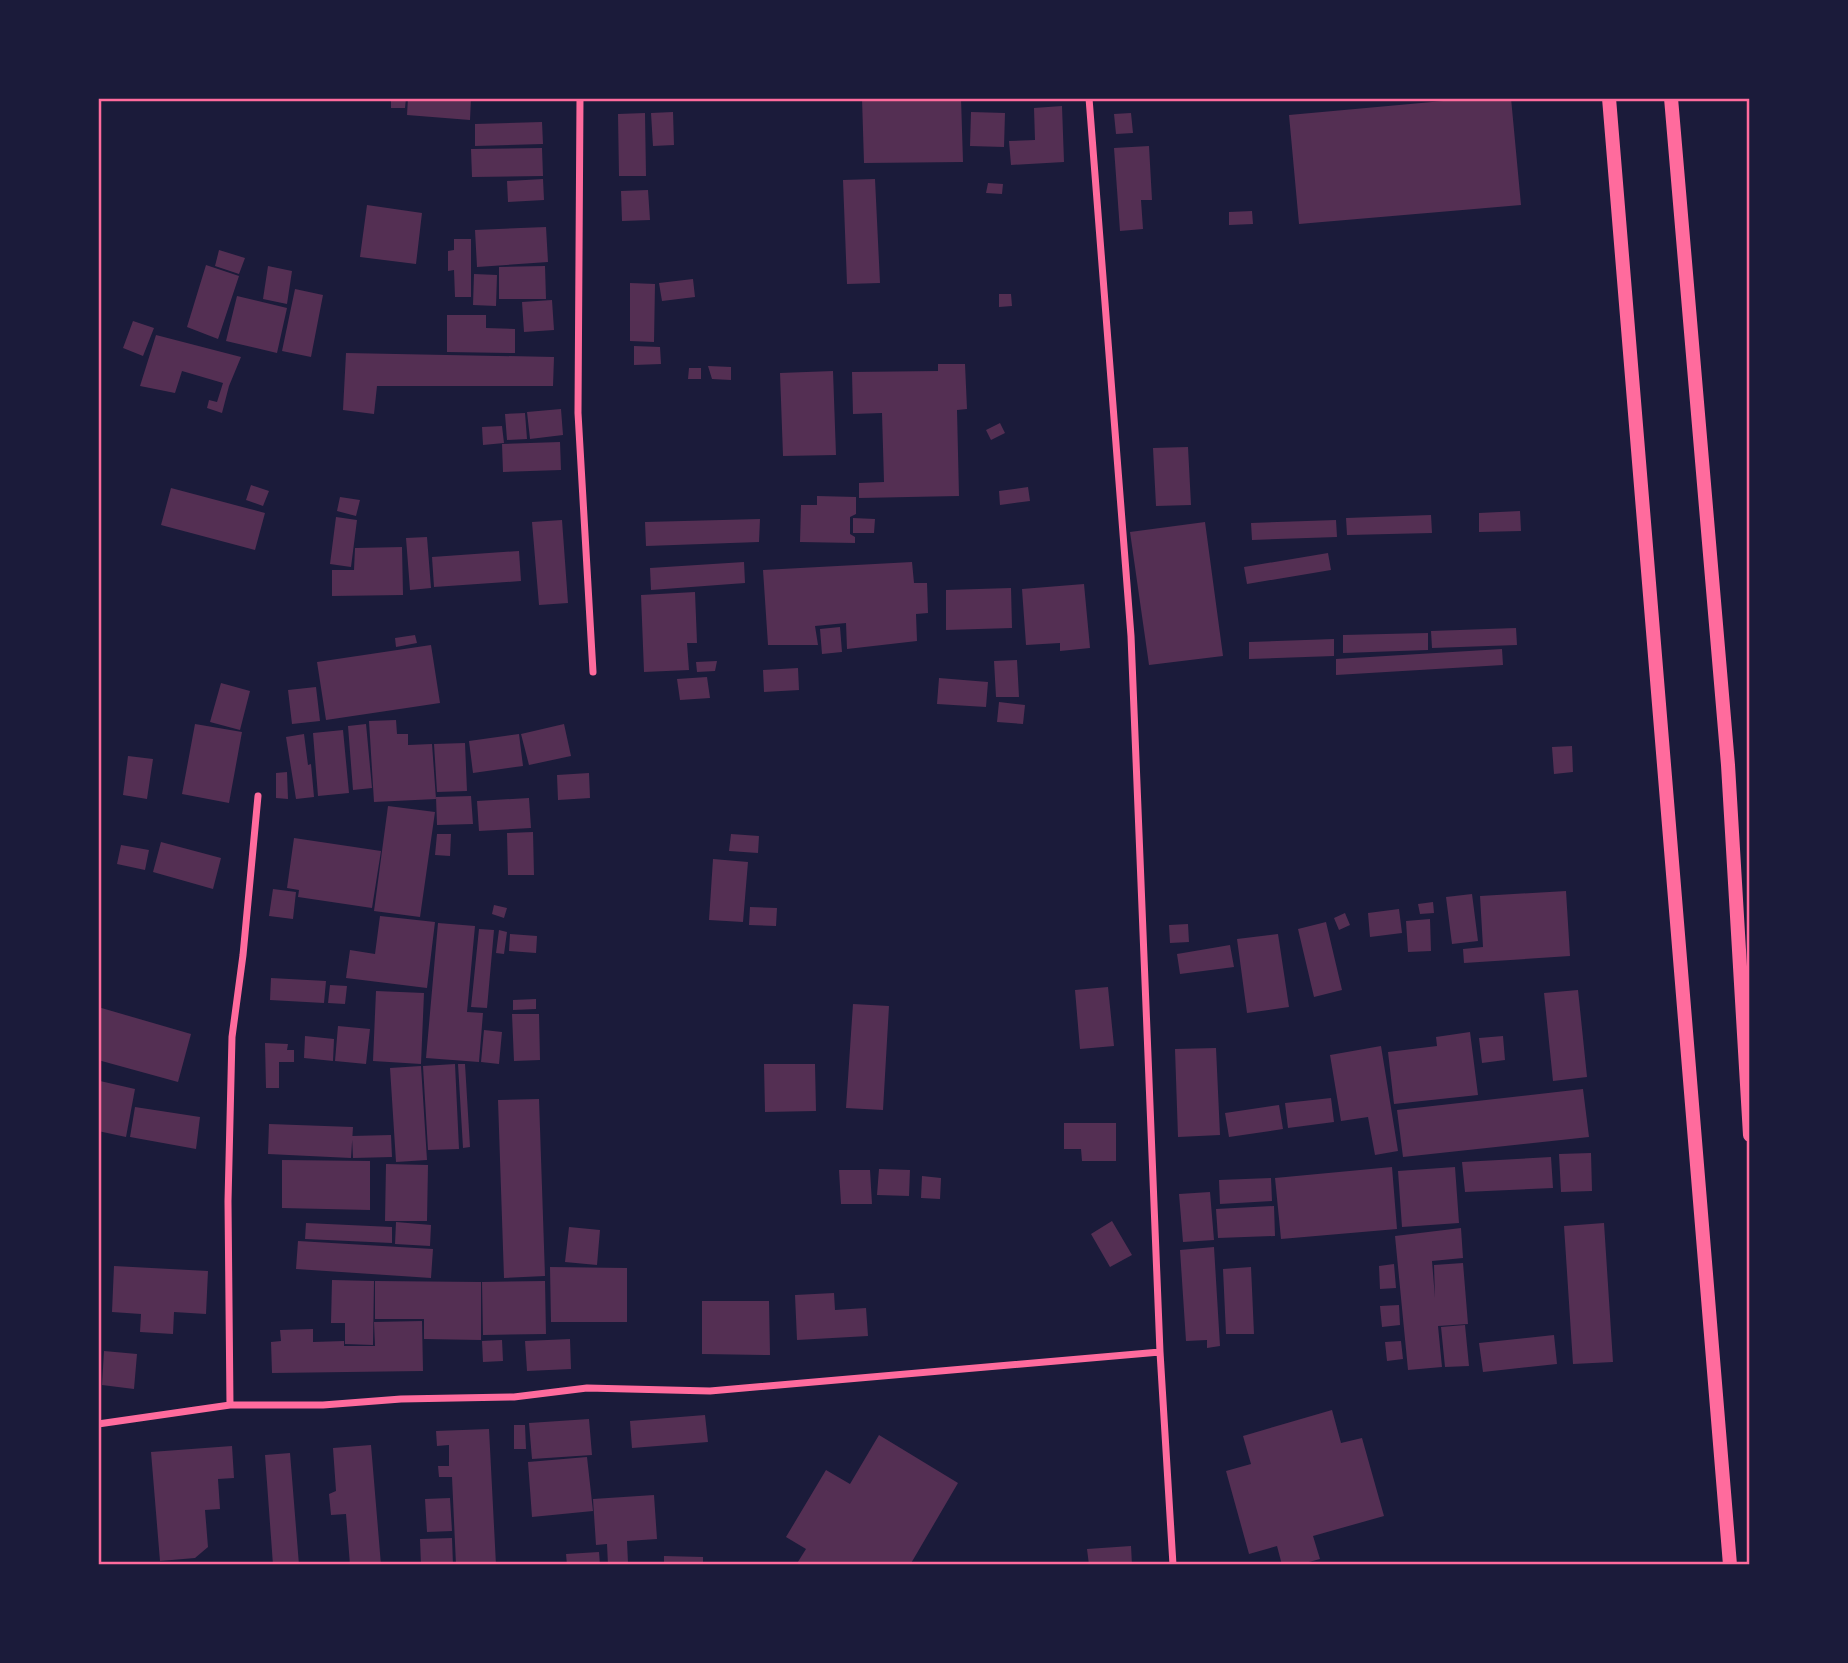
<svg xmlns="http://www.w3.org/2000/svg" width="1848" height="1663" font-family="Montserrat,sans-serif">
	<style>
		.building { fill: #542f53 }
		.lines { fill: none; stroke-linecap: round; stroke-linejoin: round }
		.minor { stroke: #ff6b9d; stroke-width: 7 }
		.secondary { stroke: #ff6b9d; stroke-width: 14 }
		.neatline { fill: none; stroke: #ff6b9d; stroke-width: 2.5 }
	</style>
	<rect width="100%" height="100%" fill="#1b1b3a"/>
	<path class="building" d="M 391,98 L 406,98 L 405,108 L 391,108 Z
		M 408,98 L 471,98 L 470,120 L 407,115 Z
		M 862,98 L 961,98 L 963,162 L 864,163 Z
		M 1476,98 L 1511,98 L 1521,205 L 1299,224 L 1289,115 Z
		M 1062,106 L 1064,162 L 1011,165 L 1009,141 L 1035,140 L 1034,108 Z
		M 673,112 L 674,145 L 653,146 L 651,113 Z
		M 971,112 L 1005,113 L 1004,147 L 970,146 Z
		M 645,113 L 646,176 L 619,176 L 618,114 Z
		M 1131,113 L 1133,133 L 1116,134 L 1114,114 Z
		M 542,122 L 543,144 L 475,146 L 475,124 Z
		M 1149,146 L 1152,200 L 1141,200 L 1143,229 L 1120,231 L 1114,148 Z
		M 542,148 L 543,176 L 472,177 L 471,149 Z
		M 543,179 L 544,200 L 508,202 L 507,181 Z
		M 875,179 L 880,283 L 847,284 L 843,180 Z
		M 988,183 L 1003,184 L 1002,194 L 986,193 Z
		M 648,190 L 650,220 L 622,221 L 621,191 Z
		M 367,205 L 422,213 L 416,264 L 360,257 Z
		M 1252,211 L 1253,224 L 1229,225 L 1229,212 Z
		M 546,227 L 548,262 L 477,267 L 475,230 Z
		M 454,239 L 471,239 L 471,297 L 455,297 L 454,270 L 448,271 L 448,251 L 454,250 Z
		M 219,250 L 245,258 L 239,274 L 215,266 Z
		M 206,265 L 239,276 L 218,339 L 187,327 Z
		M 268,266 L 292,271 L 287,304 L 263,299 Z
		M 545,266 L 546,299 L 499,299 L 499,267 Z
		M 474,274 L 497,275 L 496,306 L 473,305 Z
		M 693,279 L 695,297 L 662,301 L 659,283 Z
		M 630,283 L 655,284 L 654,342 L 630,341 Z
		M 295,289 L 323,295 L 311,357 L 282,351 Z
		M 999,294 L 1011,294 L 1012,306 L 999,307 Z
		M 237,296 L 287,308 L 277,353 L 226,341 Z
		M 552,300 L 554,330 L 524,332 L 522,302 Z
		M 447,315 L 486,315 L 486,328 L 515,329 L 515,353 L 447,352 Z
		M 133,321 L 154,328 L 143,356 L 123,348 Z
		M 156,335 L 241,357 L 229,386 L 222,413 L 207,408 L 209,400 L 217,402 L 223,383 L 182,371 L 175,393 L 140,386 Z
		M 634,346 L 660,347 L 661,364 L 634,365 Z
		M 346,353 L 554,357 L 553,386 L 377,386 L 374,414 L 343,410 Z
		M 938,364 L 965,364 L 967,409 L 957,410 L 959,496 L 859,498 L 859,483 L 884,482 L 882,413 L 853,414 L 852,372 L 938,371 Z
		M 708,366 L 731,367 L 731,380 L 712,379 Z
		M 689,368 L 701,368 L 701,379 L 688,379 Z
		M 833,371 L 836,455 L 783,456 L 780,373 Z
		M 561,409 L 563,435 L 530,439 L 527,412 Z
		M 525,413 L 527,439 L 507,440 L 505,414 Z
		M 1000,423 L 1005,433 L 991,440 L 986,430 Z
		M 502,426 L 504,443 L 483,445 L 482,427 Z
		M 560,442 L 561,470 L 503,472 L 502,444 Z
		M 1188,447 L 1191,505 L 1156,506 L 1153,448 Z
		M 251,485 L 269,491 L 263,506 L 246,500 Z
		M 1028,487 L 1030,501 L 1000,505 L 999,491 Z
		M 171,488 L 265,513 L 255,550 L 161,525 Z
		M 817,496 L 856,497 L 856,514 L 850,517 L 850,534 L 855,537 L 855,543 L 800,542 L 801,505 L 817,505 Z
		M 340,497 L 360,500 L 356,516 L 337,511 Z
		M 1520,511 L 1521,531 L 1479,532 L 1479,513 Z
		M 1431,515 L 1432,533 L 1347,535 L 1346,518 Z
		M 336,517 L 357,520 L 351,567 L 330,564 Z
		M 853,518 L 875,519 L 874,533 L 853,533 Z
		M 760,519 L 759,542 L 646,546 L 645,522 Z
		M 562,520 L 568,603 L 539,605 L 532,522 Z
		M 1336,520 L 1337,537 L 1252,540 L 1251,523 Z
		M 1205,522 L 1223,656 L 1149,665 L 1130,532 Z
		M 427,537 L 431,588 L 410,590 L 406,538 Z
		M 402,547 L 403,595 L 332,596 L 332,570 L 354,570 L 355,548 Z
		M 519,551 L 521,581 L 434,587 L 432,557 Z
		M 1328,553 L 1331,570 L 1247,584 L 1244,567 Z
		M 744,562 L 745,583 L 651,590 L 650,568 Z
		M 912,562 L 914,583 L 927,583 L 928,613 L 916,614 L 917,641 L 847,649 L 846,623 L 815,626 L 818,645 L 768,645 L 763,570 Z
		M 1084,584 L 1090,648 L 1060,651 L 1060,643 L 1026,645 L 1022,589 Z
		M 1011,588 L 1012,628 L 946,630 L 946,590 Z
		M 695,592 L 697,643 L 687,643 L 689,670 L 644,672 L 641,595 Z
		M 840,627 L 842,652 L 822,654 L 820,629 Z
		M 1516,628 L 1517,645 L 1432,648 L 1431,631 Z
		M 1428,633 L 1428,650 L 1343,653 L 1343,635 Z
		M 415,635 L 417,643 L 396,647 L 395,638 Z
		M 1334,639 L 1334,656 L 1249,659 L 1249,642 Z
		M 431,645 L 440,703 L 326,720 L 317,662 Z
		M 1502,649 L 1503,665 L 1336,675 L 1336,659 Z
		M 1017,660 L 1019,697 L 996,697 L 994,661 Z
		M 717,661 L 715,671 L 697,672 L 696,662 Z
		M 798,668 L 799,690 L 764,692 L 763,670 Z
		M 707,677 L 710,698 L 680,700 L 677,679 Z
		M 939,678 L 988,682 L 986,707 L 937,704 Z
		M 221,683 L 250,691 L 240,730 L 210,722 Z
		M 316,687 L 320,721 L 292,724 L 288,690 Z
		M 999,702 L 1025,705 L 1023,724 L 997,722 Z
		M 396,720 L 397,734 L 408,734 L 408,745 L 432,744 L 436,799 L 374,802 L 369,721 Z
		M 195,724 L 242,732 L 229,803 L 182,794 Z
		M 366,724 L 372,788 L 353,790 L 348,726 Z
		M 564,724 L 571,756 L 529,765 L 521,734 Z
		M 343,730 L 349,793 L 318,796 L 313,733 Z
		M 304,734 L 308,765 L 311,764 L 314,797 L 296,799 L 286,737 Z
		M 519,734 L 523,766 L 473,773 L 469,741 Z
		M 465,743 L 467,791 L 437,792 L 434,744 Z
		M 1572,746 L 1573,772 L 1554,774 L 1552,747 Z
		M 128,756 L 153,759 L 147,799 L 123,795 Z
		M 287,772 L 288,799 L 276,798 L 276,773 Z
		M 589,773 L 590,798 L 558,800 L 557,775 Z
		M 471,796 L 473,824 L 437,825 L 436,797 Z
		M 529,798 L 531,828 L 479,831 L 477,801 Z
		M 388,806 L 435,812 L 420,917 L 374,911 Z
		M 533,832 L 534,875 L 508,875 L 507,833 Z
		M 437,834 L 451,834 L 450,856 L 435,855 Z
		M 731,834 L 759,836 L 758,853 L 729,851 Z
		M 294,838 L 381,851 L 372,908 L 298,897 L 299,890 L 287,888 Z
		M 161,842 L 221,858 L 213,889 L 153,872 Z
		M 121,845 L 149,850 L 145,870 L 117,864 Z
		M 713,859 L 748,862 L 743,922 L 709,920 Z
		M 273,889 L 296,892 L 293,919 L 269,916 Z
		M 1566,891 L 1570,956 L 1464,963 L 1463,949 L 1483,947 L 1480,896 Z
		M 1472,894 L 1478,941 L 1452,944 L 1446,897 Z
		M 1433,902 L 1434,913 L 1420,914 L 1418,904 Z
		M 494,905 L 507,908 L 504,918 L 492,914 Z
		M 750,907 L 777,908 L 776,926 L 749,925 Z
		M 1399,909 L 1402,933 L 1370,937 L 1368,913 Z
		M 1345,913 L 1350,925 L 1339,930 L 1334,918 Z
		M 380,916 L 435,922 L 427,988 L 346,978 L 350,950 L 375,954 Z
		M 1430,919 L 1431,951 L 1408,952 L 1406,921 Z
		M 1326,922 L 1342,990 L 1314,997 L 1298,929 Z
		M 438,923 L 475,926 L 467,1012 L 483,1013 L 479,1062 L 426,1058 Z
		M 1188,924 L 1189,942 L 1170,943 L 1169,925 Z
		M 479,929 L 494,930 L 487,1008 L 471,1007 Z
		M 499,930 L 507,932 L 504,954 L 496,953 Z
		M 510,934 L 537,936 L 536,953 L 509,951 Z
		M 1278,934 L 1289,1007 L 1247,1013 L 1237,939 Z
		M 1230,945 L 1234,967 L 1180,974 L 1177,954 Z
		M 271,978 L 326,981 L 324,1003 L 270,1000 Z
		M 330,985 L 347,986 L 345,1004 L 328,1003 Z
		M 1108,987 L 1114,1046 L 1080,1049 L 1075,990 Z
		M 1578,990 L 1587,1077 L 1553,1081 L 1544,993 Z
		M 376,991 L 424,993 L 421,1064 L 373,1061 Z
		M 536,999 L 536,1009 L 513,1010 L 513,1000 Z
		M 853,1004 L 889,1006 L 883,1110 L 846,1108 Z
		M 98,1007 L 191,1034 L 178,1082 L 98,1060 Z
		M 512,1014 L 539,1014 L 540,1060 L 514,1061 Z
		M 338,1026 L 370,1029 L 366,1064 L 335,1061 Z
		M 484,1030 L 502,1032 L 499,1064 L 481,1062 Z
		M 1470,1032 L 1478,1095 L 1394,1104 L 1388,1052 L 1437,1046 L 1436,1037 Z
		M 305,1036 L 334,1039 L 333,1061 L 304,1058 Z
		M 1503,1036 L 1505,1060 L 1482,1063 L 1479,1038 Z
		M 265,1043 L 288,1044 L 287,1050 L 294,1050 L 294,1062 L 279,1062 L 279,1088 L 266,1088 Z
		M 1381,1046 L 1398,1151 L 1375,1155 L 1368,1117 L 1341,1121 L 1330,1055 Z
		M 1216,1048 L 1220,1135 L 1178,1137 L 1175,1049 Z
		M 455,1064 L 459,1149 L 428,1150 L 423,1066 Z
		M 458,1064 L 465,1064 L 470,1147 L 463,1148 Z
		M 764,1064 L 815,1064 L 816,1111 L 765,1112 Z
		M 421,1066 L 427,1160 L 396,1162 L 390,1068 Z
		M 100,1081 L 135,1089 L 126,1137 L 98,1131 L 98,1092 Z
		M 1583,1089 L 1589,1137 L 1403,1157 L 1397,1110 Z
		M 1331,1098 L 1334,1122 L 1288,1128 L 1285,1103 Z
		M 539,1099 L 545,1276 L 504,1278 L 498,1100 Z
		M 1279,1105 L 1283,1129 L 1229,1137 L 1225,1113 Z
		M 135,1107 L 200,1117 L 196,1149 L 130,1137 Z
		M 1064,1123 L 1116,1123 L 1116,1161 L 1082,1161 L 1081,1149 L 1064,1149 Z
		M 269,1124 L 353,1127 L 351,1158 L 268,1154 Z
		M 391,1135 L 392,1157 L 353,1158 L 352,1136 Z
		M 1591,1153 L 1592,1191 L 1561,1192 L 1559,1154 Z
		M 1551,1157 L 1553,1188 L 1465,1192 L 1462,1162 Z
		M 282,1160 L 370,1161 L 370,1210 L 282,1208 Z
		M 386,1164 L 428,1165 L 427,1221 L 385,1221 Z
		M 1392,1167 L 1397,1229 L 1281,1239 L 1275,1178 Z
		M 1455,1167 L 1459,1223 L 1402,1227 L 1398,1171 Z
		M 879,1169 L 910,1170 L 909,1196 L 877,1195 Z
		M 839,1170 L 870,1170 L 872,1204 L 841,1204 Z
		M 922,1176 L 941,1178 L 940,1199 L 921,1198 Z
		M 1271,1178 L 1272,1201 L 1220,1204 L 1219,1180 Z
		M 1210,1192 L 1214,1240 L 1183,1242 L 1179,1194 Z
		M 1274,1206 L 1275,1236 L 1218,1238 L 1216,1209 Z
		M 1112,1221 L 1132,1255 L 1110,1267 L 1091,1234 Z
		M 396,1222 L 431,1225 L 430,1246 L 395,1244 Z
		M 306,1223 L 392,1227 L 392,1243 L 305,1239 Z
		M 1604,1223 L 1613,1362 L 1573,1364 L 1564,1226 Z
		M 569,1227 L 600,1230 L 597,1265 L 565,1262 Z
		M 1461,1228 L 1463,1258 L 1432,1261 L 1435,1298 L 1434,1265 L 1463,1263 L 1468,1324 L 1438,1326 L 1442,1367 L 1408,1370 L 1395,1236 Z
		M 298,1241 L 433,1249 L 431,1278 L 296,1269 Z
		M 1214,1247 L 1220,1346 L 1207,1348 L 1207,1340 L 1186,1341 L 1180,1250 Z
		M 1394,1264 L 1396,1288 L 1380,1289 L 1379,1266 Z
		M 114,1266 L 208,1271 L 206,1314 L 174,1312 L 173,1334 L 140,1332 L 141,1314 L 112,1312 Z
		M 550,1267 L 627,1268 L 627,1322 L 551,1322 Z
		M 1251,1267 L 1254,1334 L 1226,1334 L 1223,1269 Z
		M 332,1280 L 374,1281 L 373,1345 L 345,1344 L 345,1323 L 331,1323 Z
		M 375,1281 L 481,1282 L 481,1340 L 424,1339 L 424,1319 L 375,1319 Z
		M 545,1281 L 546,1334 L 483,1335 L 482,1282 Z
		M 834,1293 L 835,1310 L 866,1308 L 868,1336 L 797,1340 L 795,1295 Z
		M 702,1301 L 769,1301 L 770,1355 L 702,1354 Z
		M 1399,1305 L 1400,1325 L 1382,1327 L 1380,1306 Z
		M 422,1321 L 423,1371 L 272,1373 L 271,1342 L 281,1341 L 280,1330 L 313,1329 L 313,1342 L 344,1341 L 344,1346 L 375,1346 L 374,1322 Z
		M 1465,1325 L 1469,1366 L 1445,1367 L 1441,1327 Z
		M 1554,1335 L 1557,1364 L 1483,1372 L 1479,1343 Z
		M 570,1339 L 571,1369 L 527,1371 L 525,1341 Z
		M 502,1340 L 503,1361 L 483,1362 L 482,1341 Z
		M 1401,1341 L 1403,1359 L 1387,1361 L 1385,1342 Z
		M 104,1351 L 137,1354 L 134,1389 L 102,1385 Z
		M 1332,1410 L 1341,1443 L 1362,1438 L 1384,1516 L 1313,1536 L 1320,1559 L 1298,1565 L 1282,1565 L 1277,1546 L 1249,1554 L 1226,1471 L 1251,1464 L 1243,1436 Z
		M 705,1415 L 708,1442 L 632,1448 L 630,1421 Z
		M 589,1419 L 592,1455 L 532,1459 L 529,1423 Z
		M 514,1425 L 525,1425 L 526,1449 L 514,1449 Z
		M 489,1429 L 496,1565 L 456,1565 L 452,1477 L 439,1477 L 438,1466 L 449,1466 L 449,1445 L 437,1446 L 436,1431 Z
		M 879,1435 L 958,1483 L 910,1565 L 796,1565 L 806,1549 L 786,1537 L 826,1470 L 850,1484 Z
		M 371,1445 L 381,1565 L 350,1565 L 346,1514 L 331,1515 L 329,1494 L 336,1491 L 333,1448 Z
		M 232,1446 L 234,1478 L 218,1479 L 220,1509 L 205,1510 L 208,1547 L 195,1558 L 160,1561 L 151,1452 Z
		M 290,1453 L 299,1565 L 273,1565 L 265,1455 Z
		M 587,1457 L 593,1511 L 532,1517 L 528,1462 Z
		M 654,1495 L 657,1539 L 627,1541 L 628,1563 L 608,1565 L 607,1544 L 596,1545 L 593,1499 Z
		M 450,1498 L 452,1531 L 427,1532 L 425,1499 Z
		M 452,1538 L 453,1565 L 421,1565 L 420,1539 Z
		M 1131,1546 L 1132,1565 L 1089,1565 L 1087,1549 Z
		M 599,1552 L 600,1565 L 567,1565 L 566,1554 Z
		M 664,1556 L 703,1557 L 703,1565 L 664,1565 Z"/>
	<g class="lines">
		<path class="minor" d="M 580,98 L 578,413 L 593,672
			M 1089,98 L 1131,636 L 1160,1352 L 1173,1565
			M 230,1405 L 228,1201 L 232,1037 L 243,955 L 258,796
			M 98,1424 L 230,1405 L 323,1405 L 401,1399 L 514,1397 L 587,1388 L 710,1391 L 1160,1352"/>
		<path class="secondary" d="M 1609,98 L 1730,1565
			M 1671,98 L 1728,765 L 1750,1135"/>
	</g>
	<rect width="1848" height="1663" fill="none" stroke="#1b1b3a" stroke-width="200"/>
	<rect x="100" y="100" width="1648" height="1463" class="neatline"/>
</svg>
